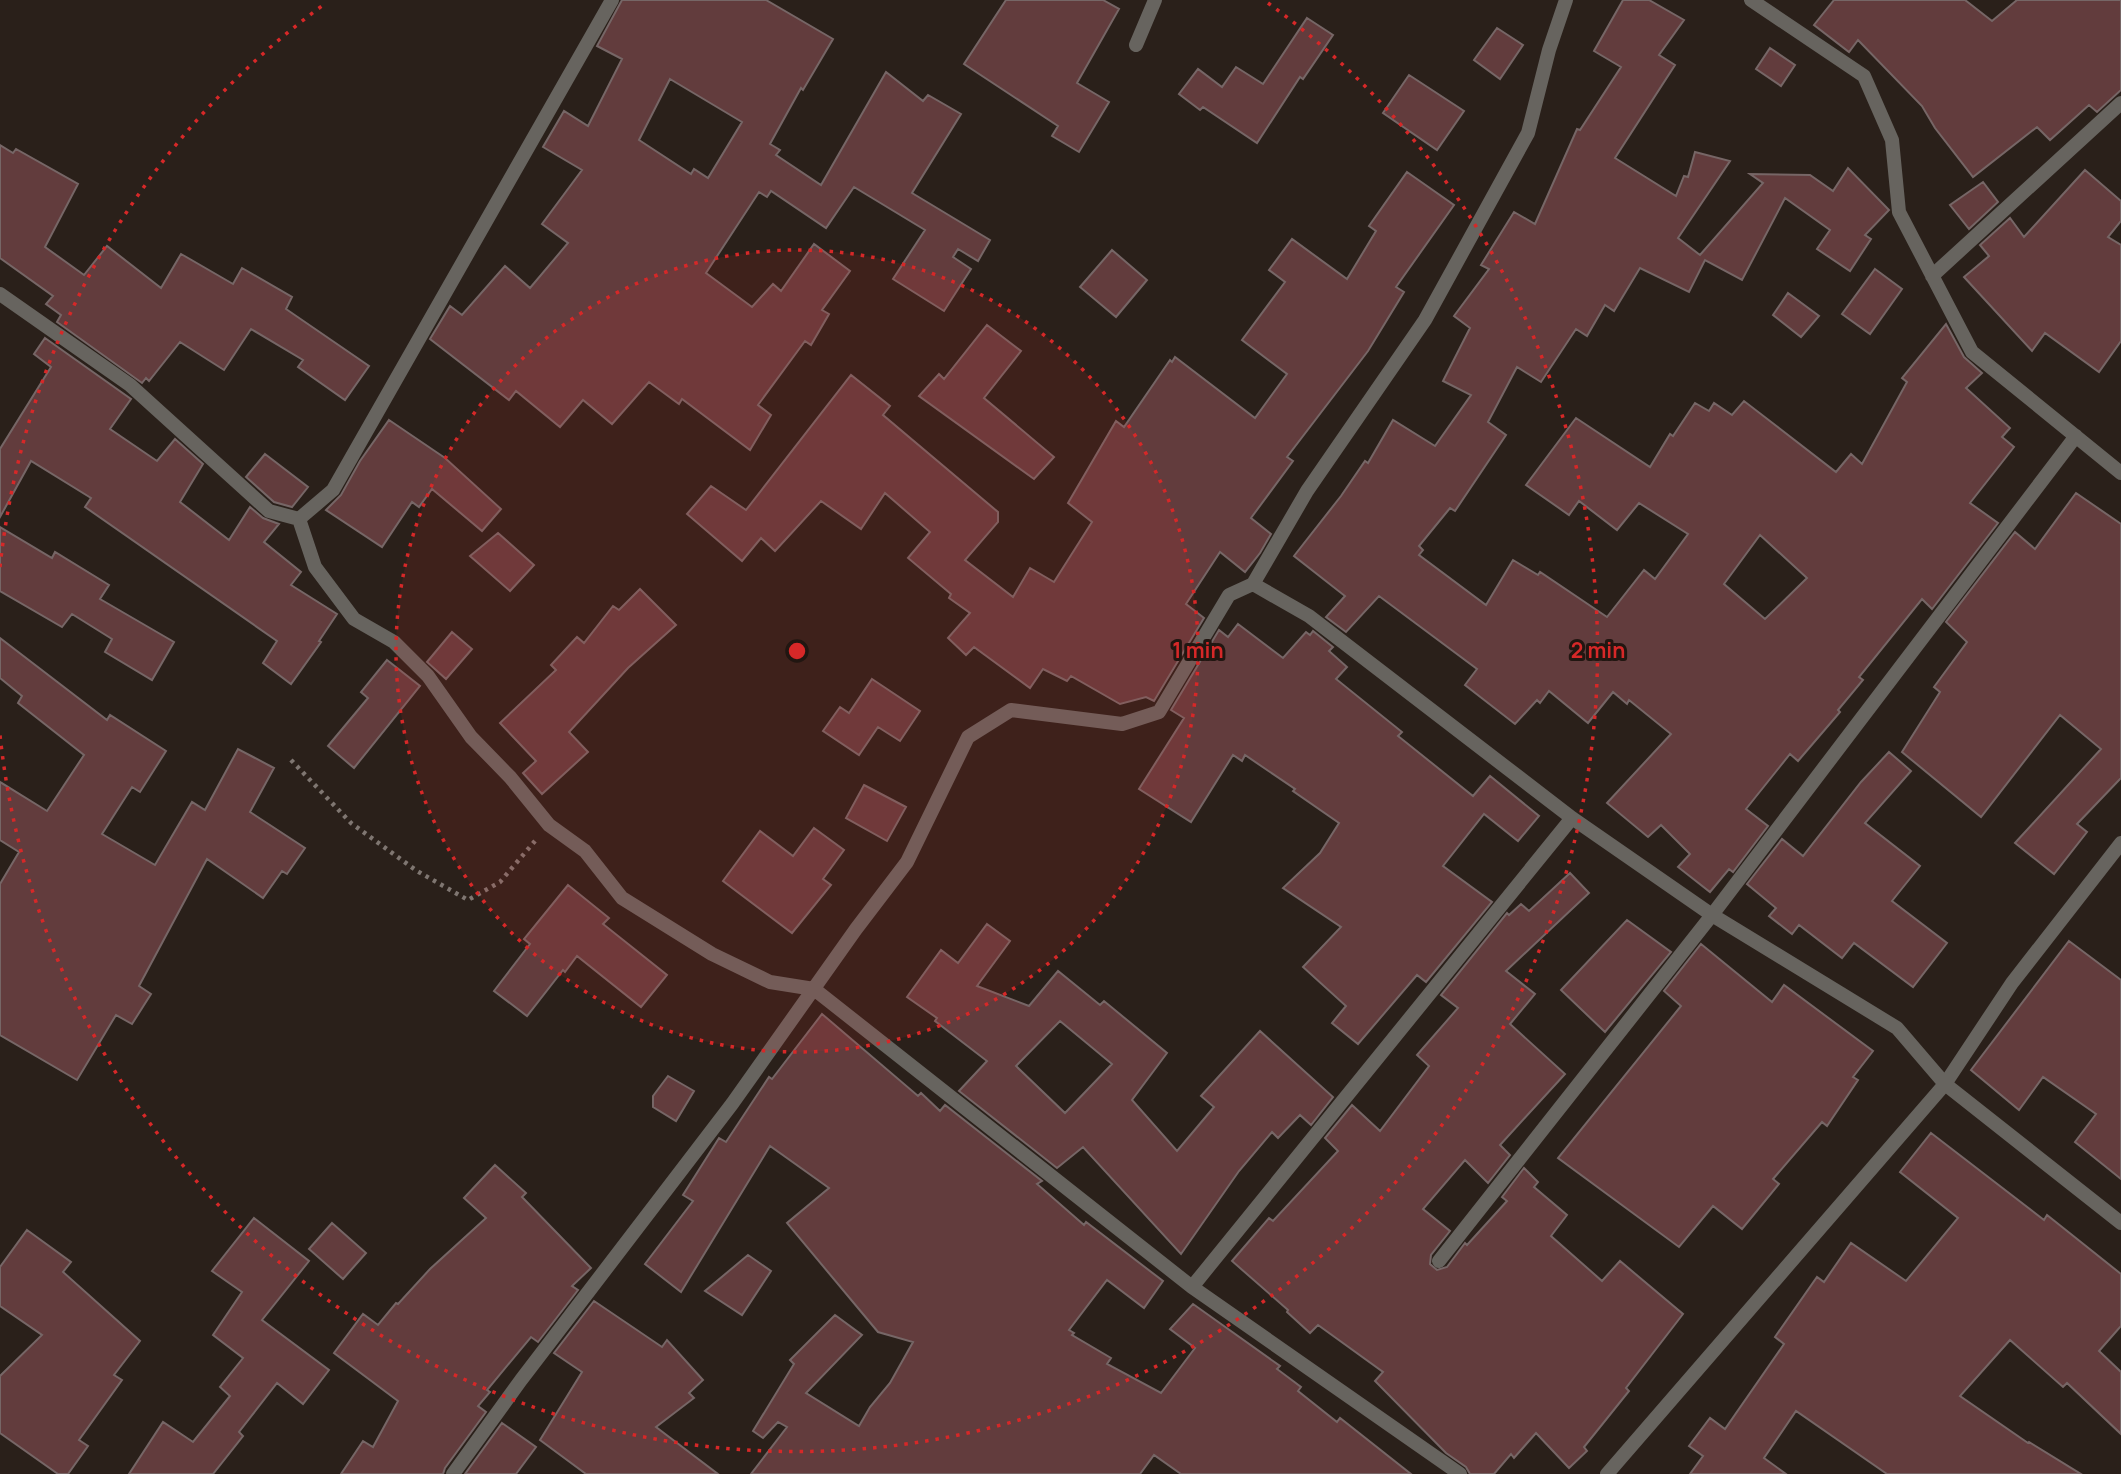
<svg xmlns="http://www.w3.org/2000/svg" width="2121" height="1474" font-family="Manrope,sans-serif">
	<style>
		.building { fill: #623c3d; stroke: #766666; stroke-width: 2; fill-rule: evenodd }
		.lines { fill: none; stroke-linecap: round; stroke-linejoin: round }
		.path { stroke: #7f7671; stroke-width: 4.5; stroke-dasharray: 3.5 5; stroke-linecap: butt }
		.service { stroke: #67645f; stroke-width: 14 }
		.minor { stroke: #67645f; stroke-width: 14 }
		.ring { fill: none; stroke: #d62828; stroke-width: 3.5; stroke-dasharray: 3.5 7 }
		.centre { fill: #d62828; stroke: #211611; stroke-width: 3.5 }
		.ring-label { font-size: 21px; text-anchor: middle; font-weight: bold; fill: #d62828; stroke: #211611; stroke-width: 6; stroke-linejoin: round; paint-order: stroke }
	</style>
	<rect width="100%" height="100%" fill="#2a201a"/>
	<path class="building" d="M 622,0 L 766,0 L 833,39 L 803,90 L 801,88 L 770,144 L 780,150 L 776,155 L 821,185 L 886,72 L 923,101 L 928,95 L 961,114 L 912,193 L 990,240 L 978,261 L 958,249 L 953,257 L 971,269 L 944,311 L 893,279 L 925,230 L 854,187 L 826,228 L 771,191 L 767,197 L 759,192 L 706,273 L 752,307 L 773,284 L 781,291 L 814,244 L 850,271 L 822,310 L 829,314 L 811,345 L 805,341 L 758,405 L 771,415 L 750,450 L 682,399 L 679,404 L 649,382 L 612,424 L 583,400 L 560,427 L 516,391 L 509,400 L 430,339 L 450,306 L 462,315 L 505,266 L 530,288 L 568,243 L 542,224 L 582,170 L 543,147 L 564,111 L 588,126 L 622,59 L 597,46 ZM 670,79 L 742,122 L 708,178 L 694,169 L 691,174 L 639,140 Z
		M 1006,0 L 1103,0 L 1119,9 L 1077,83 L 1109,102 L 1079,152 L 1052,136 L 1058,126 L 964,64 Z
		M 1623,0 L 1649,0 L 1684,20 L 1659,55 L 1675,65 L 1615,158 L 1676,196 L 1684,176 L 1688,177 L 1695,152 L 1730,161 L 1678,238 L 1700,255 L 1763,183 L 1750,174 L 1810,175 L 1833,191 L 1848,168 L 1889,210 L 1865,235 L 1871,239 L 1850,271 L 1817,249 L 1830,230 L 1785,198 L 1742,280 L 1705,260 L 1689,292 L 1640,268 L 1614,311 L 1605,305 L 1587,336 L 1576,329 L 1541,382 L 1517,367 L 1488,422 L 1506,435 L 1455,511 L 1450,508 L 1419,546 L 1423,550 L 1419,555 L 1486,605 L 1513,560 L 1538,575 L 1540,572 L 1607,617 L 1644,570 L 1655,579 L 1688,534 L 1639,503 L 1617,530 L 1579,501 L 1569,515 L 1526,485 L 1576,418 L 1650,467 L 1670,434 L 1673,436 L 1695,403 L 1709,411 L 1714,403 L 1732,415 L 1744,401 L 1836,472 L 1851,454 L 1862,464 L 1907,382 L 1902,378 L 1946,324 L 1964,357 L 1982,373 L 1966,388 L 2010,428 L 2002,437 L 2014,447 L 1970,503 L 1998,523 L 1932,609 L 1922,599 L 1859,677 L 1863,680 L 1838,710 L 1840,712 L 1798,761 L 1790,754 L 1746,809 L 1768,826 L 1733,872 L 1729,869 L 1710,892 L 1678,867 L 1690,854 L 1661,825 L 1648,837 L 1607,803 L 1671,734 L 1629,700 L 1627,704 L 1613,692 L 1588,723 L 1549,691 L 1540,703 L 1537,700 L 1515,724 L 1465,685 L 1477,669 L 1379,596 L 1346,632 L 1326,617 L 1345,596 L 1294,556 L 1341,496 L 1365,461 L 1368,463 L 1393,420 L 1435,446 L 1471,395 L 1443,381 L 1470,328 L 1454,316 L 1489,269 L 1481,265 L 1514,212 L 1535,224 L 1577,129 L 1580,130 L 1621,67 L 1594,51 ZM 1760,535 L 1807,578 L 1765,619 L 1724,584 Z
		M 1834,0 L 1965,0 L 1992,21 L 2017,0 L 2121,0 L 2121,90 L 2097,112 L 2089,105 L 2050,140 L 2037,127 L 1973,177 L 1935,128 L 1922,106 L 1858,40 L 1849,52 L 1814,25 Z
		M 1307,18 L 1333,35 L 1303,79 L 1300,77 L 1257,143 L 1203,107 L 1200,110 L 1179,94 L 1198,69 L 1222,87 L 1236,67 L 1263,84 Z
		M 1497,28 L 1523,45 L 1500,79 L 1474,60 Z
		M 1770,48 L 1795,65 L 1781,86 L 1756,69 Z
		M 1409,75 L 1464,111 L 1437,150 L 1383,113 Z
		M 0,145 L 13,153 L 16,149 L 78,184 L 45,247 L 84,275 L 107,246 L 161,288 L 181,254 L 233,284 L 242,268 L 292,297 L 286,309 L 369,366 L 345,400 L 298,367 L 303,360 L 251,329 L 224,370 L 180,342 L 149,381 L 146,378 L 142,383 L 57,322 L 61,315 L 46,304 L 53,296 L 0,258 Z
		M 2085,170 L 2121,201 L 2121,221 L 2108,237 L 2121,245 L 2121,341 L 2099,372 L 2045,333 L 2032,351 L 1964,277 L 1989,256 L 1980,245 L 2010,218 L 2024,237 Z
		M 1407,172 L 1454,205 L 1396,287 L 1404,292 L 1368,351 L 1287,457 L 1293,461 L 1251,518 L 1271,534 L 1260,553 L 1245,572 L 1220,552 L 1186,604 L 1204,618 L 1154,701 L 1146,697 L 1120,704 L 1071,676 L 1067,681 L 1043,669 L 1030,688 L 974,647 L 966,655 L 948,638 L 970,613 L 949,598 L 951,594 L 908,558 L 930,532 L 885,493 L 861,529 L 821,501 L 775,551 L 761,538 L 742,561 L 687,514 L 711,486 L 746,510 L 851,375 L 890,406 L 883,415 L 998,512 L 998,522 L 965,560 L 1013,597 L 1030,568 L 1054,582 L 1092,522 L 1068,503 L 1116,421 L 1124,427 L 1170,360 L 1172,362 L 1175,357 L 1255,418 L 1287,374 L 1242,340 L 1285,282 L 1269,270 L 1292,239 L 1347,279 L 1376,231 L 1369,226 Z
		M 1983,182 L 1998,202 L 1969,229 L 1950,205 Z
		M 1112,250 L 1147,280 L 1116,317 L 1080,287 Z
		M 1875,269 L 1902,289 L 1870,334 L 1842,314 Z
		M 1788,293 L 1819,316 L 1801,337 L 1773,315 Z
		M 987,325 L 1021,351 L 984,398 L 1054,457 L 1034,479 L 919,396 L 939,374 L 944,379 Z
		M 45,338 L 131,399 L 110,429 L 157,461 L 175,439 L 203,464 L 180,502 L 229,540 L 250,507 L 263,518 L 279,524 L 264,542 L 301,572 L 291,585 L 337,614 L 319,641 L 321,642 L 291,684 L 263,663 L 277,641 L 85,507 L 91,498 L 31,461 L 0,517 L 0,449 L 51,367 L 34,354 Z
		M 389,420 L 445,458 L 501,509 L 482,531 L 432,489 L 419,507 L 412,502 L 382,547 L 326,510 L 341,495 L 360,461 Z
		M 265,454 L 308,487 L 292,507 L 274,502 L 246,477 Z
		M 2076,493 L 2121,524 L 2121,778 L 2077,824 L 2087,832 L 2054,874 L 2015,843 L 2101,749 L 2060,715 L 1981,817 L 1902,752 L 1940,692 L 1934,687 L 1967,642 L 1946,622 L 2015,532 L 2035,549 Z
		M 0,527 L 52,558 L 55,552 L 109,585 L 100,599 L 174,642 L 152,680 L 105,652 L 112,639 L 72,614 L 62,627 L 0,591 Z
		M 498,533 L 534,565 L 510,591 L 470,556 Z
		M 640,589 L 676,625 L 628,668 L 569,732 L 588,752 L 542,794 L 523,773 L 536,761 L 500,723 L 556,670 L 551,665 L 577,637 L 584,643 L 613,606 L 619,610 Z
		M 1238,624 L 1283,658 L 1306,632 L 1310,635 L 1313,631 L 1333,647 L 1329,651 L 1347,667 L 1336,679 L 1402,732 L 1398,736 L 1473,796 L 1490,776 L 1539,816 L 1518,841 L 1484,814 L 1443,866 L 1492,902 L 1426,982 L 1417,975 L 1358,1044 L 1332,1023 L 1346,1006 L 1303,967 L 1341,927 L 1283,888 L 1320,853 L 1339,823 L 1293,791 L 1295,789 L 1245,755 L 1242,761 L 1233,755 L 1191,822 L 1139,789 L 1184,718 L 1171,710 L 1219,630 L 1228,637 Z
		M 452,632 L 472,649 L 446,679 L 427,662 Z
		M 0,638 L 107,720 L 110,715 L 166,751 L 140,792 L 132,787 L 102,834 L 155,865 L 192,802 L 205,810 L 238,749 L 274,768 L 250,812 L 305,848 L 287,874 L 282,871 L 263,898 L 207,859 L 139,986 L 151,994 L 132,1024 L 116,1015 L 77,1080 L 0,1035 L 0,884 L 19,852 L 0,840 L 0,782 L 47,811 L 84,755 L 18,703 L 22,696 L 0,678 Z
		M 387,660 L 420,686 L 354,768 L 328,746 L 368,698 L 361,692 Z
		M 872,679 L 920,711 L 900,741 L 878,727 L 859,755 L 823,731 L 840,707 L 849,713 Z
		M 1889,752 L 1911,771 L 1865,823 L 1920,866 L 1892,901 L 1947,943 L 1913,987 L 1854,943 L 1842,958 L 1799,925 L 1792,934 L 1769,916 L 1776,908 L 1747,884 L 1782,839 L 1803,856 L 1861,782 Z
		M 864,785 L 906,807 L 887,841 L 846,818 Z
		M 814,828 L 844,850 L 823,879 L 831,885 L 792,933 L 723,881 L 760,831 L 793,856 Z
		M 1570,873 L 1589,893 L 1506,971 L 1535,994 L 1510,1024 L 1565,1074 L 1500,1145 L 1510,1155 L 1488,1183 L 1465,1160 L 1423,1209 L 1450,1231 L 1431,1255 L 1430,1264 L 1437,1270 L 1447,1267 L 1465,1243 L 1467,1245 L 1507,1201 L 1502,1197 L 1524,1168 L 1538,1182 L 1534,1187 L 1567,1215 L 1551,1236 L 1602,1281 L 1620,1261 L 1683,1314 L 1626,1388 L 1629,1391 L 1584,1447 L 1587,1451 L 1569,1468 L 1536,1433 L 1514,1458 L 1511,1454 L 1494,1474 L 1470,1474 L 1466,1467 L 1446,1453 L 1375,1381 L 1383,1372 L 1318,1325 L 1310,1333 L 1287,1312 L 1288,1310 L 1232,1261 L 1269,1218 L 1273,1221 L 1338,1151 L 1325,1138 L 1352,1105 L 1380,1131 L 1429,1066 L 1417,1055 L 1458,1008 L 1441,995 L 1507,913 L 1509,915 L 1521,904 L 1529,911 Z
		M 568,885 L 609,918 L 603,924 L 667,975 L 641,1007 L 577,956 L 565,972 L 563,970 L 527,1016 L 494,991 L 530,944 L 524,939 Z
		M 1627,920 L 1671,952 L 1605,1032 L 1561,990 Z
		M 987,924 L 1010,941 L 977,986 L 1029,1006 L 1058,971 L 1100,1005 L 1104,1001 L 1167,1053 L 1132,1100 L 1177,1151 L 1214,1107 L 1201,1096 L 1260,1031 L 1333,1097 L 1311,1125 L 1300,1115 L 1278,1138 L 1272,1132 L 1239,1171 L 1181,1254 L 1083,1147 L 1057,1168 L 959,1091 L 987,1061 L 935,1021 L 937,1018 L 907,997 L 941,950 L 958,963 ZM 1060,1021 L 1112,1064 L 1065,1113 L 1016,1066 Z
		M 2069,941 L 2121,980 L 2121,1179 L 2075,1142 L 2096,1114 L 2043,1077 L 2019,1110 L 1971,1070 Z
		M 1701,944 L 1772,1002 L 1784,985 L 1873,1051 L 1853,1077 L 1858,1080 L 1827,1126 L 1822,1122 L 1773,1179 L 1779,1184 L 1742,1229 L 1713,1206 L 1679,1247 L 1558,1158 L 1681,1006 L 1664,991 Z
		M 822,1014 L 918,1096 L 921,1093 L 940,1111 L 945,1105 L 1042,1181 L 1037,1184 L 1084,1225 L 1086,1222 L 1163,1281 L 1144,1308 L 1107,1280 L 1069,1330 L 1074,1333 L 1072,1335 L 1111,1358 L 1107,1364 L 1161,1393 L 1195,1348 L 1170,1329 L 1193,1304 L 1280,1366 L 1277,1369 L 1301,1387 L 1298,1391 L 1337,1422 L 1340,1418 L 1411,1474 L 1181,1474 L 1154,1455 L 1140,1474 L 751,1474 L 787,1427 L 778,1422 L 763,1438 L 753,1431 L 794,1364 L 790,1360 L 835,1315 L 862,1335 L 806,1393 L 859,1426 L 870,1407 L 890,1383 L 913,1342 L 878,1332 L 787,1223 L 829,1188 L 770,1146 L 681,1292 L 645,1264 L 693,1201 L 683,1195 L 719,1138 L 726,1142 L 769,1077 L 772,1079 Z
		M 668,1076 L 694,1091 L 676,1121 L 653,1107 L 653,1096 Z
		M 1931,1133 L 2044,1220 L 2047,1215 L 2121,1274 L 2121,1326 L 2099,1351 L 2121,1372 L 2121,1434 L 2067,1383 L 2063,1387 L 2010,1340 L 1960,1396 L 2028,1443 L 2029,1442 L 2081,1474 L 1887,1474 L 1796,1411 L 1764,1458 L 1786,1474 L 1690,1474 L 1703,1456 L 1689,1446 L 1710,1418 L 1725,1429 L 1784,1344 L 1775,1337 L 1817,1277 L 1824,1282 L 1851,1243 L 1906,1281 L 1958,1218 L 1900,1172 Z
		M 495,1165 L 526,1193 L 522,1197 L 591,1268 L 572,1286 L 578,1290 L 538,1342 L 531,1337 L 487,1390 L 490,1392 L 478,1406 L 486,1412 L 445,1468 L 443,1474 L 341,1474 L 363,1441 L 373,1447 L 398,1401 L 334,1353 L 363,1314 L 378,1325 L 396,1303 L 398,1304 L 430,1269 L 486,1218 L 464,1198 Z
		M 254,1218 L 309,1261 L 262,1320 L 329,1370 L 303,1404 L 277,1383 L 239,1432 L 243,1436 L 213,1474 L 129,1474 L 163,1422 L 193,1442 L 230,1396 L 220,1387 L 243,1358 L 213,1335 L 242,1292 L 212,1271 Z
		M 332,1223 L 366,1253 L 343,1279 L 309,1249 Z
		M 27,1230 L 71,1262 L 63,1272 L 140,1341 L 114,1375 L 122,1380 L 79,1440 L 88,1446 L 68,1474 L 58,1474 L 0,1433 L 0,1376 L 42,1335 L 0,1306 L 0,1267 Z
		M 748,1255 L 771,1271 L 742,1315 L 705,1291 Z
		M 594,1301 L 662,1347 L 667,1340 L 703,1380 L 689,1393 L 694,1398 L 656,1427 L 718,1474 L 586,1474 L 540,1440 L 582,1372 L 554,1353 Z
		M 502,1423 L 536,1447 L 516,1474 L 465,1474 Z"/>
	<g class="lines">
		<path class="path" d="M 291,760 L 351,823 L 417,871 L 468,900 L 500,882 L 535,841"/>
		<path class="service" d="M 1136,45 L 1155,0"/>
		<path class="minor" d="M 1751,0 L 1864,76 L 1892,140 L 1899,212 L 1972,352 L 2121,473
			M 1932,276 L 2121,103
			M 0,294 L 130,385 L 269,511 L 299,519 L 333,490 L 612,0
			M 299,519 L 315,567 L 354,619 L 394,642 L 428,676 L 471,737 L 510,777 L 549,825 L 585,851 L 622,898 L 712,954 L 770,982 L 814,989 L 1192,1287 L 1460,1474
			M 1253,584 L 1309,616 L 1572,818 L 1712,915 L 1897,1028 L 1945,1084 L 2121,1223
			M 1439,1261 L 1712,915 L 2076,436
			M 1192,1287 L 1572,818
			M 453,1474 L 521,1380 L 732,1104 L 856,929 L 907,862 L 968,737 L 1011,710 L 1122,724 L 1159,712 L 1229,595 L 1253,584 L 1307,491 L 1425,320 L 1528,133 L 1549,50 L 1566,0
			M 1607,1474 L 1945,1084 L 2012,983 L 2121,843"/>
	</g>
	<circle cx="797" cy="651" r="401" fill="#d62828" fill-opacity=".12"/>
	<g class="ring">
		<circle cx="797" cy="651" r="401"/>
		<path d="M0 567A801 801 0 0 1 326 3M1268 3A801 801 0 1 1 0 735"/>
	</g>
	<circle cx="797" cy="651" r="10" class="centre"/>
	<g class="ring-label">
		<text x="1198" y="658">1 min</text>
		<text x="1598" y="658">2 min</text>
	</g>
</svg>
